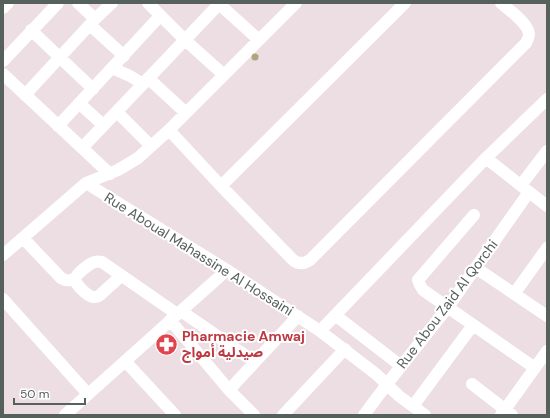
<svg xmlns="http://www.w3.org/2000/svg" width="550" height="418" font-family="'DM Sans','Noto Sans Arabic',sans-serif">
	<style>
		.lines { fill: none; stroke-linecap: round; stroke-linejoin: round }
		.minor { stroke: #fff; stroke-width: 12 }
		.tree { fill: #b0a57e }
		.labels { text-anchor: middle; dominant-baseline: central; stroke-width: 4; stroke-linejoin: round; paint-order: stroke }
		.street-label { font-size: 14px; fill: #57615c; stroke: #fff }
		.health-label { font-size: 14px; font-weight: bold; fill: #be3a42; stroke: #fff; text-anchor: start }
	</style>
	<rect width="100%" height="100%" fill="#ecdee3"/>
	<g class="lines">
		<path class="minor" d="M 78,3 L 95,19
			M 148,3 L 185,40 L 224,75
			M 218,3 L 259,40
			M 3,8 L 8,3
			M 90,25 L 124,56
			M 31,30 L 93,89
			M 3,61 L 58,3
			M 112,68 L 130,76 L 143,84
			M 3,74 L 110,174
			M 148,78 L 186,113
			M 25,95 L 95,19 L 112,3
			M 79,103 L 103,125
			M 117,112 L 151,146
			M 58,126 L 160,16
			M 169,130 L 221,186 L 293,260 C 298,264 304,264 310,260 L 526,43 C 527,41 529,37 529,34 C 528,23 509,10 501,3
			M 82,148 L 220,3
			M 486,158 L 547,206
			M 86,183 L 227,270 L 320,331 L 376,374 L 399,396 L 425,415
			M 521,185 L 547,151
			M 221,186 L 405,3
			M 474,215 L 418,280 L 420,285 L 423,290 L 535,368
			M 23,238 L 61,278 C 66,281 69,281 75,279
			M 3,255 L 86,183 L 118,170 L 138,158 L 169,130 L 296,3
			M 476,268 L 547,316
			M 121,276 L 100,295 C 97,297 97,297 93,297 C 86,295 76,285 75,279 C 76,274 90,263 95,262 C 98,261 99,262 102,262 L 177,314
			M 514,294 L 547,248
			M 3,299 L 88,394
			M 335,315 L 401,366
			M 170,320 L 229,390 L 255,362 L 181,311
			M 320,331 L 486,158 L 547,99
			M 125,361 L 175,415
			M 255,362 L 298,316
			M 472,384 L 512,415
			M 229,390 L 254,415
			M 413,406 L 473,325
			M 65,415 L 181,311 L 227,270
			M 283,415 L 345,349
			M 364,415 L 387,384 L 448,307 L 529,192
			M 501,415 L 547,351"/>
	</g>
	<circle class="tree" cx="255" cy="57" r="3.5"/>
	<defs>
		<symbol id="pharmacy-disc" viewBox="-11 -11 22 22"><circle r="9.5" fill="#e0444e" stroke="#fff"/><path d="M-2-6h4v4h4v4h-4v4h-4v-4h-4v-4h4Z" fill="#fff"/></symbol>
	</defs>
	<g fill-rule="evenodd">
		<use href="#pharmacy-disc" x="154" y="332" width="25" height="25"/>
	</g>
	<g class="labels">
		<g class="street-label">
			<text transform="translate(199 254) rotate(32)">Rue Aboual Mahassine Al Hossaini</text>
			<text transform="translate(447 304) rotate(-53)">Rue Abou Zaid Al Qorchi</text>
		</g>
		<g class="health-label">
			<text x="182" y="336">Pharmacie Amwaj<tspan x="182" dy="16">صيدلية أمواج</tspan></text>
		</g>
	</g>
	<rect width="550" height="418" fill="none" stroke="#57615c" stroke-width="8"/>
	<path d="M14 398v6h71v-6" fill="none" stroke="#57615c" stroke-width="2"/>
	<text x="20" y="398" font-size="12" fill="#57615c" stroke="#ffffff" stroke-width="3" paint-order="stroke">50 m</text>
</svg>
